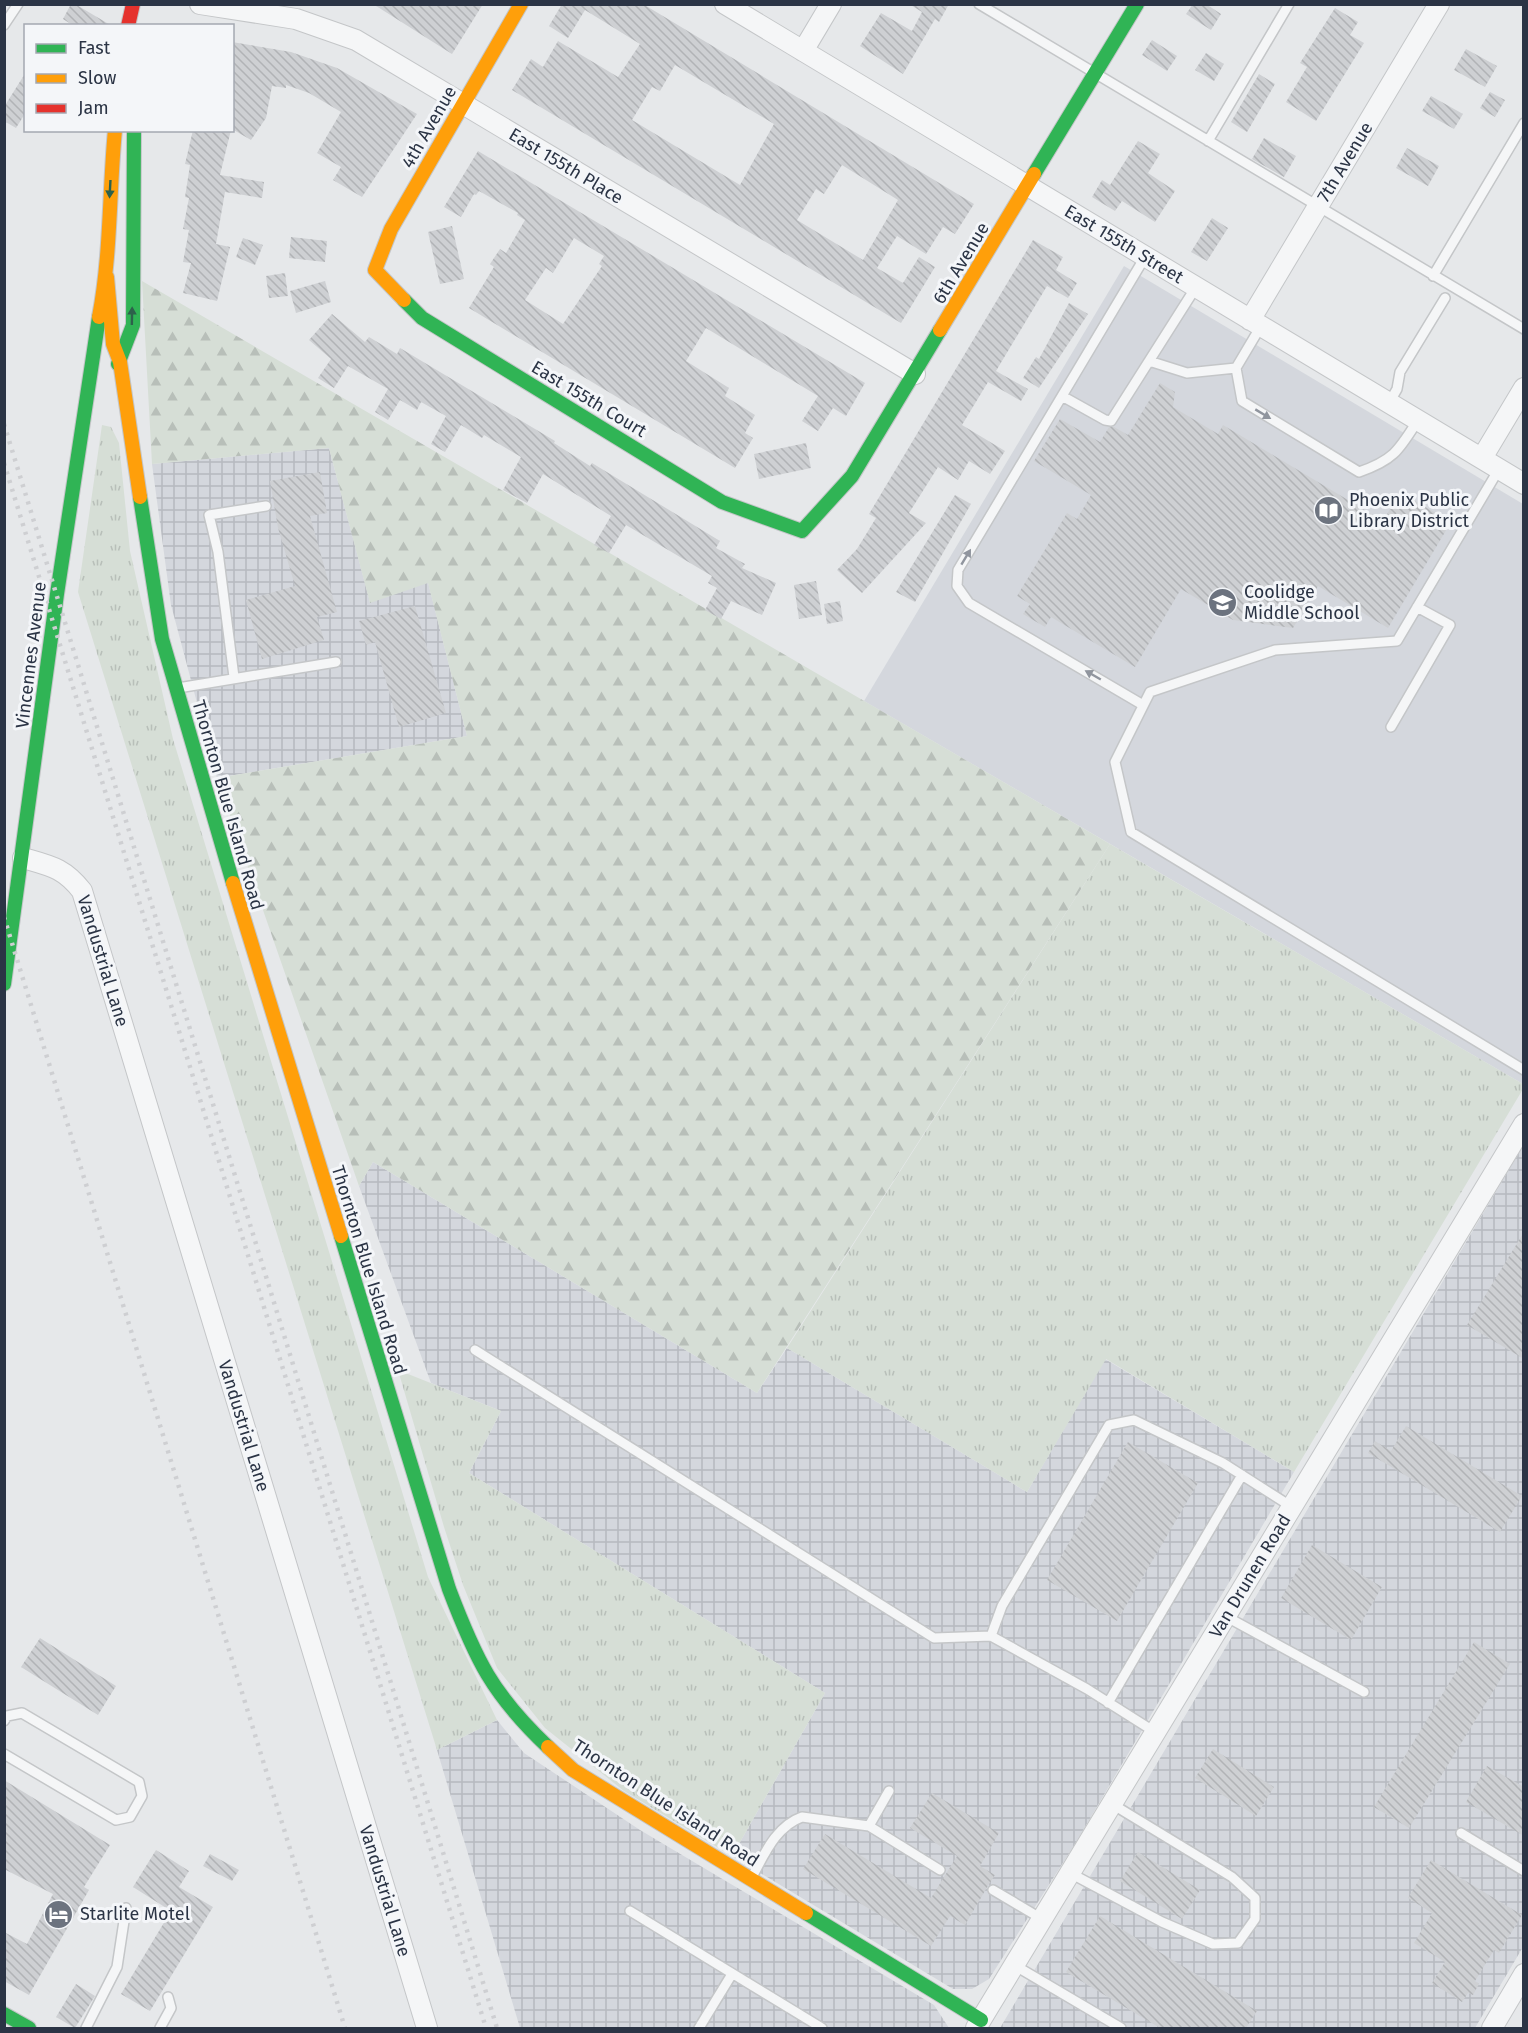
<svg xmlns="http://www.w3.org/2000/svg" width="1528" height="2033" font-family="'Fira Sans',sans-serif">
	<style>
		.built { fill: #d4d7dd }
		.industrial { fill: url(#industrial-grid) }
		.grass { fill: url(#grass-tufts) }
		.forest { fill: url(#forest-firs) }
		.building { fill: url(#building-back-hatch); fill-rule: evenodd }
		.lines { fill: none; stroke-linecap: round; stroke-linejoin: round }
		.lane-casing { stroke: #c4c6c8; stroke-width: 12 }
		.street-casing { stroke: #c4c6c8; stroke-width: 22 }
		.fast-casing { stroke: #c4c6c8; stroke-width: 16 }
		.slow-casing { stroke: #c4c6c8; stroke-width: 16 }
		.jam-casing { stroke: #c4c6c8; stroke-width: 16 }
		.lane { stroke: #f5f6f7; stroke-width: 9 }
		.street { stroke: #f5f6f7; stroke-width: 20 }
		.fast { stroke: #30b455; stroke-width: 14 }
		.slow { stroke: #ff9f0a; stroke-width: 14 }
		.jam { stroke: #e5322d; stroke-width: 14 }
		.rail { stroke: #cecfd2; stroke-width: 4.5; stroke-dasharray: 3 6; stroke-linecap: butt }
		.oneway { fill: #2d614b }
		.oneway2 { fill: #90959e }
		.labels { text-anchor: middle; dominant-baseline: central; stroke-width: 6; stroke-linejoin: round; paint-order: stroke }
		.street-label { font-size: 18px; fill: #2b3445; stroke: #f4f6f9 }
		.poi-label { font-size: 18px; fill: #2b3445; stroke: #f4f6f9; text-anchor: start }
	</style>
	<defs>
		<pattern id="industrial-grid" width="8" height="8" patternUnits="userSpaceOnUse" patternTransform="scale(1.5)"><rect width="8" height="8" fill="#d4d7dd"/><path d="M0 4h8M4 0v8" fill="none" stroke="#b6b9bf"/></pattern>
		<pattern id="grass-tufts" width="24" height="20" patternUnits="userSpaceOnUse" patternTransform="scale(1.5)"><rect width="24" height="20" fill="#d6ded6"/><path d="M3 7l-1-3M5 7V3M7 7l1-3M15 17l-1-3M17 17v-4M19 17l1-3" fill="none" stroke="#b8bfb9"/></pattern>
		<pattern id="forest-firs" width="22" height="20" patternUnits="userSpaceOnUse" patternTransform="scale(1.5)"><rect width="22" height="20" fill="#d6ded6"/><path d="M5 1l3.5 6h-7zM16 11l3.5 6h-7z" fill="#b8bfb9"/></pattern>
		<pattern id="building-back-hatch" width="6" height="6" patternUnits="userSpaceOnUse" patternTransform="scale(1.5)"><rect width="6" height="6" fill="#ced0d3"/><path d="M-1 5l2 2M0 0l6 6M5-1l2 2" fill="none" stroke="#b1b3b6"/></pattern>
	</defs>
	<rect width="100%" height="100%" fill="#e6e8ea"/>
	<path class="built" d="M 1124,266 L 1523,504 L 1523,1084 L 864,701 Z"/>
	<path class="industrial" d="M 329,448 L 370,602 L 428,582 L 467,736 L 217,778 L 171,605 L 152,464 Z
		M 1523,1146 L 1523,1947 L 1475,2028 L 1000,2028 Z
		M 373,1162 L 757,1393 L 787,1348 L 1027,1492 L 1105,1359 L 1294,1472 L 1075,1844 L 989,1979 L 972,1989 L 953,1989 L 732,1856 L 825,1693 L 469,1473 L 501,1411 L 431,1383 L 359,1186 Z
		M 497,1720 L 524,1753 L 640,1830 L 934,2005 L 949,2028 L 520,2028 L 437,1750 Z"/>
	<path class="grass" d="M 102,425 L 111,427 L 119,443 L 130,551 L 173,739 L 428,1577 L 497,1720 L 437,1750 L 78,592 Z
		M 1110,844 L 1523,1084 L 1523,1089 L 1294,1472 L 1106,1359 L 1027,1492 L 787,1348 Z
		M 398,1370 L 501,1411 L 469,1473 L 825,1693 L 732,1856 L 624,1791 L 545,1728 L 497,1668 L 463,1585 L 444,1527 Z"/>
	<path class="forest" d="M 142,281 L 1110,844 L 757,1393 L 373,1162 L 359,1186 L 217,778 L 467,736 L 428,583 L 370,603 L 329,448 L 152,464 Z"/>
	<path class="building" d="M 71,4 L 75,4 L 112,26 L 74,26 L 63,19 Z
		M 373,4 L 483,4 L 452,54 Z
		M 562,4 L 643,4 L 974,204 L 955,234 L 943,227 L 926,254 L 897,236 L 877,268 L 903,283 L 919,257 L 935,267 L 901,323 L 512,90 L 531,59 L 543,67 L 558,41 L 618,77 L 640,44 L 585,10 L 568,38 L 549,26 ZM 675,65 L 774,124 L 740,185 L 632,120 L 652,87 L 660,91 ZM 842,165 L 898,200 L 863,260 L 797,220 L 816,189 L 824,194 Z
		M 909,4 L 949,4 L 939,22 L 935,19 L 903,74 L 860,46 L 881,13 L 912,31 L 922,12 Z
		M 1193,4 L 1206,4 L 1221,14 L 1211,30 L 1186,14 Z
		M 1335,8 L 1358,22 L 1350,35 L 1364,43 L 1316,121 L 1286,102 L 1307,67 L 1300,63 Z
		M 1152,40 L 1177,56 L 1167,71 L 1142,55 Z
		M 232,42 L 291,52 L 337,68 L 417,114 L 362,197 L 333,180 L 341,167 L 317,153 L 341,112 L 309,93 L 286,85 L 286,88 L 272,86 L 266,118 L 251,140 L 232,129 Z
		M 1466,49 L 1497,66 L 1485,87 L 1454,70 Z
		M 1206,53 L 1224,64 L 1214,81 L 1195,70 Z
		M 26,72 L 26,112 L 16,128 L 4,121 L 4,107 Z
		M 1259,74 L 1275,84 L 1247,132 L 1231,122 Z
		M 1490,92 L 1505,100 L 1495,117 L 1480,108 Z
		M 1431,96 L 1463,114 L 1454,129 L 1422,111 Z
		M 193,130 L 231,130 L 220,175 L 264,182 L 262,198 L 225,192 L 216,244 L 230,247 L 217,301 L 183,293 L 191,263 L 183,262 L 189,230 L 183,229 L 189,198 L 185,197 L 190,165 L 185,164 Z
		M 1264,138 L 1296,156 L 1284,177 L 1252,159 Z
		M 1138,141 L 1160,154 L 1148,173 L 1175,191 L 1155,222 L 1122,201 L 1115,211 L 1092,197 L 1102,180 L 1110,185 Z
		M 1407,148 L 1439,166 L 1428,186 L 1396,168 Z
		M 478,151 L 865,383 L 846,416 L 833,408 L 818,431 L 802,421 L 818,396 L 706,328 L 686,361 L 729,388 L 725,396 L 755,415 L 745,433 L 753,438 L 735,468 L 469,308 L 494,267 L 490,264 L 500,249 L 506,253 L 525,220 L 517,215 L 518,213 L 479,191 L 476,195 L 474,194 L 461,217 L 444,207 ZM 574,238 L 604,256 L 599,264 L 602,266 L 563,324 L 525,300 L 546,268 L 553,273 Z
		M 1212,218 L 1228,228 L 1207,261 L 1191,252 Z
		M 452,226 L 464,279 L 440,284 L 428,232 Z
		M 291,237 L 327,241 L 325,262 L 289,258 Z
		M 243,238 L 263,245 L 255,265 L 236,257 Z
		M 1033,240 L 1063,257 L 1056,270 L 1077,283 L 1068,298 L 1047,286 L 996,371 L 1028,389 L 1021,401 L 988,382 L 962,425 L 1005,451 L 990,474 L 969,461 L 958,480 L 938,467 L 909,513 L 926,523 L 862,593 L 837,570 L 857,549 L 876,518 L 869,514 Z
		M 285,273 L 288,296 L 269,298 L 266,276 Z
		M 325,281 L 331,302 L 296,313 L 290,291 Z
		M 1069,303 L 1088,314 L 1039,388 L 1023,378 L 1036,357 L 1039,359 Z
		M 332,314 L 365,342 L 369,337 L 397,354 L 400,348 L 555,441 L 554,443 L 590,466 L 592,463 L 720,541 L 716,548 L 745,564 L 742,568 L 776,583 L 762,615 L 731,601 L 721,619 L 705,610 L 717,588 L 708,583 L 712,576 L 626,525 L 609,553 L 594,545 L 611,516 L 543,474 L 527,503 L 503,490 L 521,457 L 484,435 L 482,438 L 461,425 L 445,452 L 431,444 L 446,416 L 421,402 L 417,410 L 400,400 L 388,420 L 375,412 L 388,389 L 348,366 L 334,388 L 318,378 L 331,359 L 309,340 Z
		M 1160,383 L 1175,392 L 1173,407 L 1218,434 L 1223,425 L 1383,521 L 1400,492 L 1451,522 L 1388,628 L 1318,586 L 1293,628 L 1233,620 L 1181,589 L 1135,667 L 1051,617 L 1045,627 L 1023,614 L 1030,604 L 1017,596 L 1067,513 L 1077,519 L 1091,495 L 1034,461 L 1060,419 L 1100,442 L 1109,427 L 1114,427 L 1128,435 Z
		M 806,443 L 811,468 L 759,479 L 754,454 Z
		M 320,472 L 327,513 L 310,516 L 337,612 L 317,617 L 324,640 L 262,659 L 246,600 L 295,586 L 278,528 L 270,481 Z
		M 955,495 L 971,504 L 915,602 L 896,592 Z
		M 816,581 L 822,615 L 799,619 L 794,585 Z
		M 840,601 L 843,621 L 827,624 L 824,604 Z
		M 415,606 L 446,713 L 399,727 L 375,642 L 366,645 L 359,621 Z
		M 1524,1232 L 1524,1359 L 1467,1325 Z
		M 1406,1426 L 1522,1496 L 1500,1532 L 1368,1453 L 1375,1441 L 1391,1451 Z
		M 1128,1442 L 1198,1483 L 1117,1621 L 1047,1580 Z
		M 1312,1545 L 1382,1587 L 1351,1640 L 1281,1598 Z
		M 40,1638 L 116,1686 L 98,1715 L 21,1667 Z
		M 1474,1642 L 1510,1664 L 1409,1828 L 1374,1807 Z
		M 1213,1749 L 1274,1787 L 1256,1816 L 1195,1778 Z
		M 1487,1766 L 1524,1787 L 1524,1836 L 1466,1802 Z
		M 4,1780 L 110,1845 L 84,1887 L 89,1890 L 29,1995 L 4,1981 L 4,1932 L 27,1944 L 53,1894 L 4,1869 Z
		M 932,1793 L 999,1833 L 980,1866 L 995,1875 L 989,1884 L 965,1925 L 950,1916 L 931,1946 L 803,1869 L 825,1834 L 931,1898 L 957,1856 L 910,1828 Z
		M 156,1850 L 189,1871 L 179,1887 L 213,1907 L 150,2011 L 121,1994 L 171,1911 L 133,1887 Z
		M 1138,1852 L 1200,1890 L 1182,1919 L 1120,1881 Z
		M 210,1854 L 239,1870 L 232,1881 L 203,1866 Z
		M 1431,1860 L 1522,1915 L 1499,1953 L 1494,1950 L 1475,1981 L 1479,1984 L 1473,1995 L 1468,1993 L 1462,2002 L 1432,1983 L 1445,1962 L 1414,1943 L 1432,1913 L 1408,1898 Z
		M 1100,1916 L 1257,2011 L 1246,2028 L 1160,2028 L 1066,1972 Z
		M 76,1984 L 95,1996 L 75,2028 L 56,2017 Z"/>
	<g class="lines">
		<defs>
			<path id="lane" d="M 979,4 L 1524,329
				M 4,25 L 18,4
				M 1208,141 L 1289,4
				M 1433,276 L 1524,123
				M 1261,326 L 1236,368 L 1242,401 L 1359,472 C 1394,460 1399,450 1418,420
				M 1149,361 L 1187,373 L 1236,368
				M 1062,396 L 1105,420 L 1111,421 L 1196,287
				M 1389,403 L 1397,389 L 1400,372 L 1445,298
				M 1499,469 L 1397,641 L 1275,650 L 1150,692 L 1115,762 L 1131,832 L 1524,1070
				M 234,677 L 218,552 L 209,515 L 266,506
				M 178,688 L 336,662
				M 1143,705 L 969,603 L 957,586 L 958,570 L 1145,257
				M 1391,727 L 1450,625 L 1417,607
				M 475,1350 L 934,1638 L 991,1636
				M 1225,1616 L 1364,1692
				M 1108,1703 L 1242,1475
				M 4,1721 L 7,1716 L 22,1713 L 139,1782 L 142,1796 L 130,1817 L 116,1820 L 4,1754
				M 1155,1732 L 1087,1689 L 991,1636 L 1002,1606 L 1109,1425 L 1134,1420 L 1223,1463 L 1292,1507
				M 869,1826 L 889,1791
				M 1461,1833 L 1524,1871
				M 1070,1873 L 1162,1922 L 1213,1944 L 1238,1943 L 1255,1919 L 1255,1898 L 1232,1877 L 1112,1804
				M 752,1877 C 764,1855 776,1826 802,1817 L 869,1826 L 940,1870
				M 993,1890 L 1042,1919
				M 630,1911 L 822,2028
				M 1014,1965 L 1121,2028
				M 86,2028 L 117,1967 L 126,1908
				M 160,2028 L 171,2008 L 168,1997
				M 699,2028 L 732,1974"/>
			<path id="street" d="M 200,4 L 296,19 L 356,40 L 915,374
				M 725,4 L 1524,484
				M 803,51 L 831,4
				M 1250,320 L 1439,4
				M 1482,458 L 1524,388
				M 23,858 C 51,866 64,868 82,891 L 427,2028
				M 976,2028 L 1524,1124
				M 1492,2028 L 1524,1974"/>
			<path id="fast" d="M 1034,174 L 1137,4
				M 404,300 L 422,318 L 722,502 L 802,531 L 852,476 L 940,330
				M 118,364 L 133,325 L 134,130
				M 140,497 L 162,639 L 233,883
				M 4,984 L 57,594 L 99,317
				M 341,1236 L 449,1589 C 476,1660 492,1694 548,1747
				M 806,1913 L 981,2020
				M 4,2014 L 29,2028"/>
			<path id="slow" d="M 107,277 L 113,344 L 120,362 L 140,497
				M 404,300 L 375,270 L 391,229 L 521,4
				M 99,317 C 111,255 109,192 115,130
				M 940,330 L 1034,174
				M 233,883 L 341,1236
				M 548,1747 L 573,1770 L 806,1913"/>
			<path id="jam" d="M 128,26 L 133,4"/>
		</defs>
		<use href="#lane" class="lane-casing"/>
		<use href="#street" class="street-casing"/>
		<use href="#fast" class="fast-casing"/>
		<use href="#slow" class="slow-casing"/>
		<use href="#jam" class="jam-casing"/>
		<use href="#lane" class="lane"/>
		<use href="#street" class="street"/>
		<use href="#fast" class="fast"/>
		<use href="#slow" class="slow"/>
		<use href="#jam" class="jam"/>
		<path class="rail" d="M 4,424 L 497,2028
			M 4,463 L 486,2028
			M 4,917 L 345,2028"/>
	</g>
	<defs><path id="oneway-solid" d="M-6-.8H1V-3.2L6.5 0L1 3.2V.8H-6Z" transform="scale(1.5)"/></defs>
	<g class="oneway">
		<use href="#oneway-solid" transform="translate(110 189) rotate(93)"/>
		<use href="#oneway-solid" transform="translate(132 316) rotate(-89)"/>
	</g>
	<g class="oneway2">
		<use href="#oneway-solid" transform="translate(1263 414) rotate(31)"/>
		<use href="#oneway-solid" transform="translate(966 557) rotate(-59)"/>
		<use href="#oneway-solid" transform="translate(1093 675) rotate(-150)"/>
	</g>
	<defs>
		<symbol id="library-disc" viewBox="-11 -11 22 22"><circle r="9.5" fill="#6c737f" stroke="#f4f6f9"/><path d="M-6-4Q-3-5.5-.7-3.5V5Q-3 3-6 4ZM6-4Q3-5.5 .7-3.5V5Q3 3 6 4Z" fill="#fff"/></symbol>
		<symbol id="school-disc" viewBox="-11 -11 22 22"><circle r="9.5" fill="#6c737f" stroke="#f4f6f9"/><path d="M0-5L7-2L0 1L-7-2ZM-4 1L0 2.5L4 1V4Q0 6-4 4Z" fill="#fff"/></symbol>
		<symbol id="hotel-disc" viewBox="-11 -11 22 22"><circle r="9.5" fill="#6c737f" stroke="#f4f6f9"/><path d="M-6-4.5h1.5V1H6V5H4.5V3h-9V5H-6ZM-4 0a1.8 1.8 0 1 1 3.6 0ZM.5 0V-2.5h3Q6-2.5 6 0Z" fill="#fff"/></symbol>
	</defs>
	<g fill-rule="evenodd">
		<use href="#library-disc" x="1312" y="494" width="33" height="33"/>
		<use href="#school-disc" x="1206" y="586" width="33" height="33"/>
		<use href="#hotel-disc" x="42" y="1898" width="33" height="33"/>
	</g>
	<g class="labels">
		<g class="street-label">
			<text transform="translate(429 127) rotate(-60)">4th Avenue</text>
			<text transform="translate(1345 162) rotate(-59)">7th Avenue</text>
			<text transform="translate(566 166) rotate(31)">East 155th Place</text>
			<text transform="translate(1124 244) rotate(31)">East 155th Street</text>
			<text transform="translate(961 263) rotate(-59)">6th Avenue</text>
			<text transform="translate(589 399) rotate(31)">East 155th Court</text>
			<text transform="translate(31 655) rotate(-83)">Vincennes Avenue</text>
			<text transform="translate(228 805) rotate(74)">Thornton Blue Island Road</text>
			<text transform="translate(103 961) rotate(73)">Vandustrial Lane</text>
			<text transform="translate(369 1270) rotate(73)">Thornton Blue Island Road</text>
			<text transform="translate(244 1426) rotate(73)">Vandustrial Lane</text>
			<text transform="translate(1250 1576) rotate(-59)">Van Drunen Road</text>
			<text transform="translate(666 1803) rotate(33)">Thornton Blue Island Road</text>
			<text transform="translate(385 1891) rotate(73)">Vandustrial Lane</text>
		</g>
		<g class="poi-label">
			<text x="1349" y="500">Phoenix Public<tspan x="1349" dy="21">Library District</tspan></text>
			<text x="1244" y="592">Coolidge<tspan x="1244" dy="21">Middle School</tspan></text>
			<text x="80" y="1914">Starlite Motel</text>
		</g>
	</g>
	<rect width="1528" height="2033" fill="none" stroke="#2b3445" stroke-width="12"/>
	<rect x="24" y="24" width="210" height="108" fill="#f4f6f9" stroke="#a4a8b1" stroke-width="1.5"/>
	<rect x="36" y="44" width="30" height="9" fill="#30b455" stroke="#a4a8b1" stroke-width="1.5"/>
	<text x="78" y="54" font-size="18" fill="#2b3445">Fast</text>
	<rect x="36" y="74" width="30" height="9" fill="#ff9f0a" stroke="#a4a8b1" stroke-width="1.5"/>
	<text x="78" y="84" font-size="18" fill="#2b3445">Slow</text>
	<rect x="36" y="104" width="30" height="9" fill="#e5322d" stroke="#a4a8b1" stroke-width="1.5"/>
	<text x="78" y="114" font-size="18" fill="#2b3445">Jam</text>
</svg>
